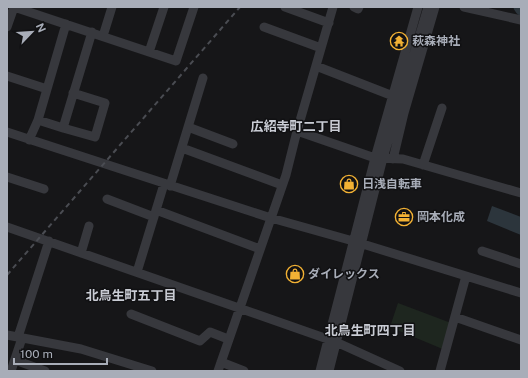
<svg xmlns="http://www.w3.org/2000/svg" width="528" height="378" font-family="'Public Sans','Noto Sans JP',sans-serif">
	<style>
		.green { fill: #1e261f }
		.water { fill: #2c353c }
		.lines { fill: none; stroke-linecap: round; stroke-linejoin: round }
		.river { stroke: #2c353c; stroke-width: 11 }
		.minor { stroke: #37383d; stroke-width: 9 }
		.rail { stroke: #4a4c52; stroke-width: 2; stroke-dasharray: 5 4; stroke-linecap: butt }
		.labels { text-anchor: middle; dominant-baseline: central; stroke-width: 3; stroke-linejoin: round; paint-order: stroke }
		.poi-label { font-size: 12px; font-weight: bold; fill: #a8adb8; stroke: #111113; text-anchor: start }
		.neighbourhood-label { font-size: 13px; font-weight: bold; fill: #c9ccd4; stroke: #111113 }
	</style>
	<rect width="100%" height="100%" fill="#161618"/>
	<path class="green" d="M 398,303 L 451,323 L 445,350 L 390,327 Z"/>
	<path class="water" d="M 492,206 L 521,217 L 521,235 L 487,221 Z"/>
	<g class="lines">
		<path class="river" d="M 519,7 L 521,10"/>
		<path class="minor" d="M 14,7 L 176,61 L 194,7
			M 285,7 L 329,23
			M 354,7 L 358,9 L 359,7
			M 464,7 L 521,20
			M 66,24 L 38,120 L 63,128 L 92,32
			M 7,27 L 14,7
			M 264,27 L 321,48
			M 103,36 L 112,7
			M 149,52 L 164,7
			M 316,66 L 393,96
			M 7,76 L 47,89
			M 188,127 L 233,144
			M 63,128 L 95,137 L 105,103 L 73,93
			M 297,131 L 375,158 L 403,159 L 521,193
			M 7,132 L 271,218 L 353,241 L 521,293
			M 29,140 L 38,120
			M 182,148 L 282,185
			M 393,159 L 404,113 L 435,7
			M 423,165 L 442,108
			M 7,177 L 44,189
			M 170,186 L 203,78
			M 107,199 L 154,217
			M 156,210 L 260,249
			M 7,227 L 336,342 L 400,371
			M 482,251 L 521,264
			M 81,253 L 89,226
			M 137,272 L 164,184
			M 131,314 L 200,341 L 210,332 L 228,339
			M 455,317 L 521,340
			M 7,335 L 81,349 L 152,371
			M 18,337 L 49,241
			M 15,360 L 45,371
			M 221,362 L 244,371
			M 11,371 L 22,338
			M 218,371 L 286,175 L 297,131 L 333,7
			M 320,371 L 375,158 L 418,7
			M 329,371 L 383,158 L 428,7
			M 440,371 L 466,276"/>
		<path class="rail" d="M 7,275 L 240,7"/>
	</g>
	<defs>
		<symbol id="temple-ring" viewBox="-11 -11 22 22"><circle r="9.5" fill="#111113" stroke="#f2b134" stroke-width="1.5"/><path d="M0-6L5-2H3V0L6.5 2.5H4V6H1.5V3h-3V6H-4V2.5H-6.5L-3 0V-2H-5Z" fill="#f2b134"/></symbol>
		<symbol id="shop-ring" viewBox="-11 -11 22 22"><circle r="9.5" fill="#111113" stroke="#f2b134" stroke-width="1.5"/><path d="M-5-2.5h2.3a2.7 3.5 0 0 1 5.4 0H5L5.5 6h-11ZM-1.5-2.5h3a1.5 2.3 0 0 0-3 0Z" fill="#f2b134"/></symbol>
		<symbol id="office-ring" viewBox="-11 -11 22 22"><circle r="9.5" fill="#111113" stroke="#f2b134" stroke-width="1.5"/><path d="M-6-3h4V-5.5h4V-3h4V5H-6ZM-1-4.5V-3h2v-1.5ZM-6 0V1H6V0Z" fill="#f2b134"/></symbol>
	</defs>
	<g fill-rule="evenodd">
		<use href="#temple-ring" x="389" y="31" width="20" height="20"/>
		<use href="#shop-ring" x="339" y="174" width="20" height="20"/>
		<use href="#office-ring" x="394" y="207" width="20" height="20"/>
		<use href="#shop-ring" x="285" y="264" width="20" height="20"/>
	</g>
	<g class="labels">
		<g class="poi-label">
			<text x="412" y="41">萩森神社</text>
			<text x="362" y="184">日浅自転車</text>
			<text x="417" y="217">岡本化成</text>
			<text x="308" y="274">ダイレックス</text>
		</g>
		<g class="neighbourhood-label">
			<text x="296" y="126">広紹寺町二丁目</text>
			<text x="131" y="295">北鳥生町五丁目</text>
			<text x="370" y="330">北鳥生町四丁目</text>
		</g>
	</g>
	<rect width="528" height="378" fill="none" stroke="#a8adb8" stroke-width="16"/>
	<g transform="translate(32 32) rotate(65)" stroke="#111113" stroke-width="3" paint-order="stroke">
	<path d="M0-3L7 15L0 10L-7 15Z" fill="#a8adb8"/>
	<text y="-6" font-size="11" font-weight="bold" text-anchor="middle" fill="#a8adb8">N</text>
	</g>
	<path d="M14 358v6h93v-6" fill="none" stroke="#a8adb8" stroke-width="2"/>
	<text x="20" y="358" font-size="12" fill="#a8adb8" stroke="#111113" stroke-width="3" paint-order="stroke">100 m</text>
</svg>
